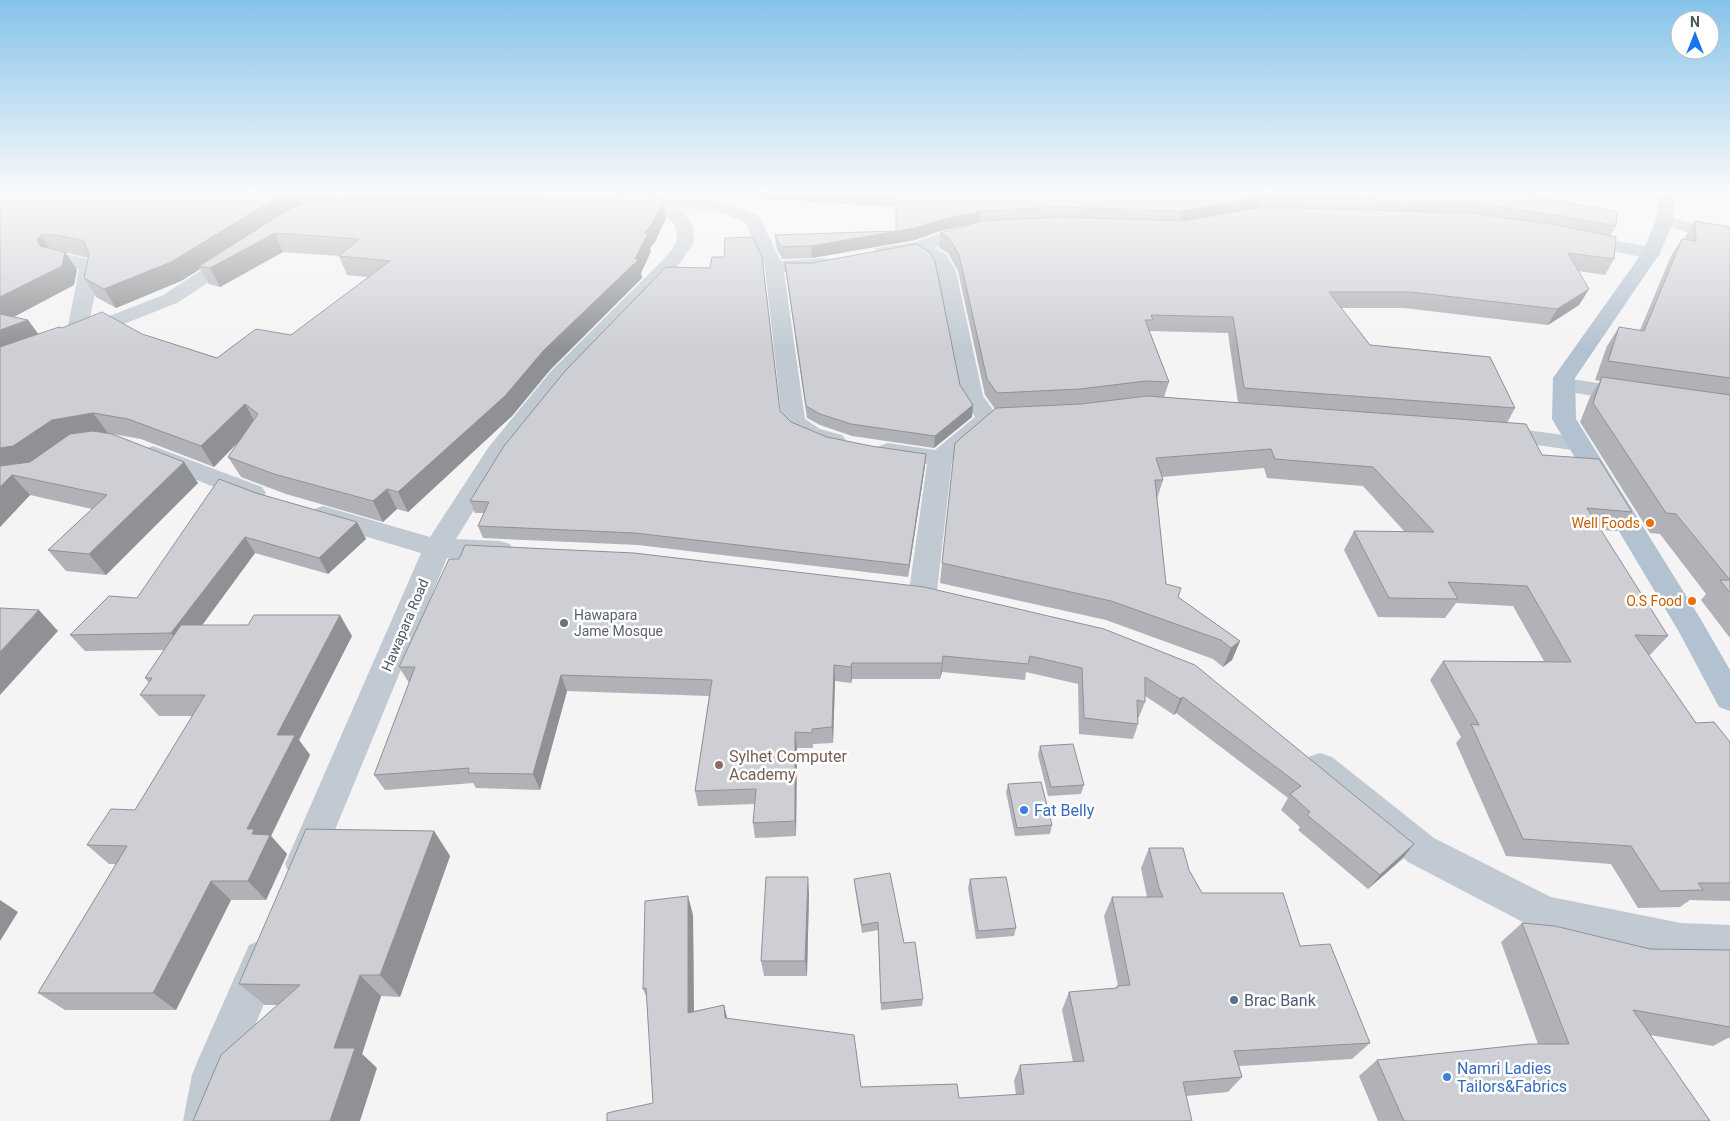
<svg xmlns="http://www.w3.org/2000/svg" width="1730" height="1121" font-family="Roboto,sans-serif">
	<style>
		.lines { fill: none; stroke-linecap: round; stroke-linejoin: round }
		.minor { fill: #c1cad2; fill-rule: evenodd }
		.major { fill: #b3c2d1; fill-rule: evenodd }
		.wall { fill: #b0b2b7; fill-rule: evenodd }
		.shaded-wall { fill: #909195 }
		.building { fill: #cdcfd5; stroke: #909195 }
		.food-dot { fill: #e8710a; stroke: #fff; stroke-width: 2 }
		.worship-dot { fill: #6b7280; stroke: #fff; stroke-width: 2 }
		.education-dot { fill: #8d6e63; stroke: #fff; stroke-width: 2 }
		.shop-dot { fill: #3f7fe0; stroke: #fff; stroke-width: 2 }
		.service-dot { fill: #5c6f8a; stroke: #fff; stroke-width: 2 }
		.labels { text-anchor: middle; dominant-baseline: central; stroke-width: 5; stroke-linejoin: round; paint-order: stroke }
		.food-label { font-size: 14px; fill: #c56008; stroke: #fff; text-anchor: end }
		.worship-label { font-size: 14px; fill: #5b616d; stroke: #fff; text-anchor: start }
		.street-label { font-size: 14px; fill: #4a5661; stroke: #fff }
		.near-education-label { font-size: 16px; fill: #785e54; stroke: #fff; text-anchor: start }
		.near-shop-label { font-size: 16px; fill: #366cbe; stroke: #fff; text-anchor: start }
		.near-service-label { font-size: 16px; fill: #4e5e75; stroke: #fff; text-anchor: start }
	</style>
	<rect width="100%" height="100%" fill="#f5f3f3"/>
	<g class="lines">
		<path class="minor" d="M 615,193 L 636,193 L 634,197 L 625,201 L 627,203 L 645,201 L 647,197 L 653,196 L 716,200 L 758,215 L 781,261 L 824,258 L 831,260 L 833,264 L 831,268 L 812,272 L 784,272 L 805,419 L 820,429 L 842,435 L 846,440 L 842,445 C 824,450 793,438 782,422 L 765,267 L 745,222 L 713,210 L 677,208 L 682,210 L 693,226 L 694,242 L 680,263 L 567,381 L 507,457 L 456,539 L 500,541 L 510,544 L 514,551 L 510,558 L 500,561 L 447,558 L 316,876 L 303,881 L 290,876 L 285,864 L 421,553 L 314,521 L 310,515 L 314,509 L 323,506 L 430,537 L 488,448 L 551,371 L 664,259 C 668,254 674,248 676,242 C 681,224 666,215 653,208 C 641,215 624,213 611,209 L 608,199 Z
			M 1665,215 L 1730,234 L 1730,245 L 1659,224 L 1656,220 L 1659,216 Z
			M 975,226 L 981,227 L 984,231 L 981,235 L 951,241 L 934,248 L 946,254 L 956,271 L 983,396 L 999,418 L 993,425 L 952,461 L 937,591 L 933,598 L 923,601 L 913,598 L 909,591 L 927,464 L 879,456 L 876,451 L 879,446 L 888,443 L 935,450 L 975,417 L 961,396 L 936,271 C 921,241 901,262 876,256 L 874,252 L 876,248 L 916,242 L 940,233 Z
			M 1579,234 L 1651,247 L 1658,249 L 1660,253 L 1658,257 L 1651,259 L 1573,243 L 1570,239 L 1573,235 Z
			M 236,250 L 243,252 L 245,256 L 243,260 L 177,303 L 83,340 L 76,342 L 69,340 L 66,336 L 79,269 L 53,263 L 51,259 L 53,255 C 66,252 82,258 95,261 L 99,272 L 89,324 L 163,295 L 229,252 Z
			M 1564,378 L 1632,388 L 1640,390 L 1643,395 L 1640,400 L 1632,402 L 1556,390 L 1553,385 L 1556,380 Z
			M 1496,426 L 1579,437 L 1588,439 L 1591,444 L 1588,449 L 1579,451 L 1488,438 L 1484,433 L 1488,428 Z
			M 153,446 L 262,487 L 266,493 L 262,499 L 253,501 L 244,499 L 144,459 L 141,454 L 144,449 Z
			M 1320,753 L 1332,757 L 1434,838 L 1551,897 L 1681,923 L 1730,925 L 1730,963 L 1681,961 L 1547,933 L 1534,928 L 1408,862 L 1308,777 L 1303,767 L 1308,757 Z
			M 263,939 L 277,945 L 283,959 L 234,1075 L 227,1121 L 183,1121 L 192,1075 L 198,1060 L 249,945 Z"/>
		<path class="major" d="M 1658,193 L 1674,193 L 1674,220 L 1660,253 L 1575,378 L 1576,419 L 1700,618 L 1730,670 L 1730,711 L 1719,707 L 1679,632 L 1552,419 L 1553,378 L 1642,253 L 1656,220 Z"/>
	</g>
	<path class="wall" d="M 0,193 L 542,193 L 539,198 L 618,198 L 621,193 L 697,193 L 694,197 L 653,194 L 666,218 L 655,242 L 650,248 L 651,251 L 641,273 L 642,278 L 550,370 L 512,416 L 408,512 L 397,509 L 383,522 L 286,494 L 241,477 L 228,457 L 240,440 L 214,467 L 141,439 L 107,433 L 198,483 L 106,575 L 66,571 L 48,550 L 92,509 L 30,495 L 0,527 ZM 283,252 L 340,256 L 339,256 L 347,275 L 368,277 L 291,335 L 217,358 L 142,334 L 62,328 L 38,334 L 28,320 L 14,317 L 74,285 L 77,270 L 66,253 L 69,253 L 88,258 L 84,278 L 96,297 L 116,308 L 181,281 L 200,269 L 209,284 L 220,287 Z
		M 729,193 L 1521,193 L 1616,226 L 1610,236 L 1614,259 L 1605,275 L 1578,271 L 1589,289 L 1579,305 L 1548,325 L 1404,308 L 1341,308 L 1370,345 L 1515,408 L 1507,423 L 1542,455 L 1632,512 L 1617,531 L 1600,530 L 1668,636 L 1650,655 L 1649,655 L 1696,723 L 1730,742 L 1730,901 L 1690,900 L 1680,907 L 1638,908 L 1611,864 L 1506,856 L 1456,743 L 1461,737 L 1430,680 L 1443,661 L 1544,661 L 1513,606 L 1456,603 L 1445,618 L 1378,617 L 1344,550 L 1354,531 L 1404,531 L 1363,486 L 1267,478 L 1264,468 L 1162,477 L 1163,480 L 1157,499 L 1166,584 L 1178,597 L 1240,641 L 1232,660 L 1223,667 L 1213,659 L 1106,620 L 940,583 L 942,563 L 995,409 L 985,395 L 958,271 L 948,253 L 939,248 L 940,233 L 971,224 L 940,231 L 915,240 L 812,258 L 782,259 L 776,247 L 775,235 L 896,231 L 896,207 L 729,197 ZM 1150,331 L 1228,333 L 1238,403 L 1164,397 L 1169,382 L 1150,332 Z
		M 1695,221 L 1730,227 L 1730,638 L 1701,600 L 1706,594 L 1660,534 L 1650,533 L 1580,422 L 1590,397 L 1600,381 L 1595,380 L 1607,346 L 1619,327 L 1640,330 L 1671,256 L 1682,239 L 1684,239 Z
		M 785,263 L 960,385 L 973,405 L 972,417 L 934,448 L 852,436 L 820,425 L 807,418 L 786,274 Z
		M 780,411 L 791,422 L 827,437 L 925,466 L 908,577 L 638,545 L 483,538 L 478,526 L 484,513 L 475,513 L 470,501 Z
		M 256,493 L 357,522 L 366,539 L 328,574 L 255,553 L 202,625 L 352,636 L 299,740 L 310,755 L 271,836 L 287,854 L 266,900 L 231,900 L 176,1010 L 65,1010 L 38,993 L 116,864 L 109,864 L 87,845 L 135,810 L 192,716 L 159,716 L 140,695 L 149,683 L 145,678 L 164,650 L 85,651 L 70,635 L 137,598 Z
		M 1104,629 L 1414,844 L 1402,859 L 1368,889 L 1298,830 L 1300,827 L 1281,810 L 1288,798 L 1176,713 L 1174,715 L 1145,696 L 1145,702 L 1139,717 L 1138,717 L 1138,724 L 1133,739 L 1079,734 L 1078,684 L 1026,672 L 1025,680 L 942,672 L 940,679 L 852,679 L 851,683 L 835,681 L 833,743 L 813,744 L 813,748 L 797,748 L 796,836 L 755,838 L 753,823 L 755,804 L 698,806 L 695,791 L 709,696 L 567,691 L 540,790 L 476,788 L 473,783 L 385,790 L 374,775 L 409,683 L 399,667 Z
		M 1040,746 L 1084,785 L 1081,794 L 1048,796 L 1038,755 Z
		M 1008,784 L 1052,825 L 1050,834 L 1015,836 L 1006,792 Z
		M 434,831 L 450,856 L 400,997 L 381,996 L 362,1054 L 377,1068 L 277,1005 L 265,1005 L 239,984 Z
		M 1149,848 L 1189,870 L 1202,893 L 1300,946 L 1370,1043 L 1352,1059 L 1239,1066 L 1242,1077 L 1228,1092 L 1186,1096 L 653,1103 L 647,998 L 643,989 L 693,915 L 694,1011 L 724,1005 L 727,1018 L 861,1087 L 959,1098 L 1016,1095 L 1014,1081 L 1020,1065 L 1073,1062 L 1062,1010 L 1069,992 L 1116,988 L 1117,986 L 1118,986 L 1104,916 L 1112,897 L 1147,897 L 1141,868 Z
		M 854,879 L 904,943 L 923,999 L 922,1006 L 881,1010 L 878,930 L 862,933 L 855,888 Z
		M 970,879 L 1016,928 L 1014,936 L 976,939 L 968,888 Z
		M 809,893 L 807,976 L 764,976 L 761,961 Z
		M 1522,923 L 1650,949 L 1730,950 L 1730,1038 L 1728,1038 L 1713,1046 L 1650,1035 L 1710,1121 L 1378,1121 L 1359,1076 L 1377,1060 L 1538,1044 L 1501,942 Z"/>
	<path class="shaded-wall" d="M 290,193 L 307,193 L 312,205 L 199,266 L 200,269 L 181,281 L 116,308 L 104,289 L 274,199 Z
		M 533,193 L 542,193 L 535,203 Z
		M 1262,197 L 1258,208 L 1180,222 L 1183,211 Z
		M 663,201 L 666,218 L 655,242 L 650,248 L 651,251 L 641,273 L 642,278 L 550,370 L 512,416 L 408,512 L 398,492 L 544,350 L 635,259 L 644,233 Z
		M 981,211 L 980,222 L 940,231 L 915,240 L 812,258 L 811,246 L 915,228 L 940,220 Z
		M 275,233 L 283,252 L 220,287 L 210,268 Z
		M 41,235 L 53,253 L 40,246 L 37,240 Z
		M 65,252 L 77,270 L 74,285 L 0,324 L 0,297 Z
		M 1589,289 L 1579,305 L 1548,325 L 1557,309 Z
		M 28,320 L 42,339 L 0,355 L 0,330 Z
		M 245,404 L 256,424 L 214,467 L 201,446 Z
		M 973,405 L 972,417 L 934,448 L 935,436 Z
		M 93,413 L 108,433 L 68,440 L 29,466 L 0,471 L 0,448 L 52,420 Z
		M 926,454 L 925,466 L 908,577 L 909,565 Z
		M 184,462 L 198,483 L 106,575 L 89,554 Z
		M 12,475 L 30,495 L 0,527 L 0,487 Z
		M 387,489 L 397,509 L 383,522 L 373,501 Z
		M 357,522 L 366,539 L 328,574 L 319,558 Z
		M 245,537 L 255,553 L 184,650 L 171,633 Z
		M 39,610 L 58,631 L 0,695 L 0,652 Z
		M 340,615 L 352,636 L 299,740 L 310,755 L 271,836 L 287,854 L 266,900 L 248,881 L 247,829 L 277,735 Z
		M 1240,641 L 1232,660 L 1223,667 L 1231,648 Z
		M 943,656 L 942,672 L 940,679 L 942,663 Z
		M 852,663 L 852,679 L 851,683 L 851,667 Z
		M 834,665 L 835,681 L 833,743 L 832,727 Z
		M 561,675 L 567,691 L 540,790 L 533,774 Z
		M 1183,697 L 1176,713 L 1174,715 L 1180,699 Z
		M 795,732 L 797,748 L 796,836 L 795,821 Z
		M 434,831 L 450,856 L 400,997 L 380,975 Z
		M 1414,844 L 1402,859 L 1368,889 L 1380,875 Z
		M 808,877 L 809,893 L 807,976 L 805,961 Z
		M 211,881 L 231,900 L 176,1010 L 153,993 Z
		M 688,896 L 693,915 L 694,1030 L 688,1013 Z
		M 0,900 L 18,912 L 0,941 Z
		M 360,975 L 381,996 L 362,1054 L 377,1068 L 360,1121 L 330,1121 L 334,1048 Z
		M 724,1005 L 728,1022 L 725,1018 Z"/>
	<path class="building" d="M 0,193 L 290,193 L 274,199 L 171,262 L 104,289 L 84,278 L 89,254 L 84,241 L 57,235 L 41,235 L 37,240 L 40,246 L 65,252 L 62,266 L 0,297 Z
		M 621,193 L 650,193 L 663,201 L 652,224 L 644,233 L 648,233 L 635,259 L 639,259 L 544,350 L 505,396 L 398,492 L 387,489 L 373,501 L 274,474 L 228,457 L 258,414 L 245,404 L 201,446 L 128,419 L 93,413 L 52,420 L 13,446 L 0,448 L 0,347 L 59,327 L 62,328 L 102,312 L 142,334 L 217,358 L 256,329 L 291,335 L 390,261 L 339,256 L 359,239 L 275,233 L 210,268 L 199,266 L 288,210 L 309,201 L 392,198 L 618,198 Z
		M 855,193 L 1521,193 L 1617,212 L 1616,226 L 1555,215 L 1469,203 L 1262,197 L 1183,211 L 1058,207 L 981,211 L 940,220 L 915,228 L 811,246 L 781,247 L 775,235 L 896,231 L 896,195 Z
		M 1263,207 L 1470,213 L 1557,225 L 1616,237 L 1614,259 L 1568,253 L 1589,289 L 1557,309 L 1411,292 L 1329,292 L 1370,345 L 1490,357 L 1515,408 L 1244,388 L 1233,317 L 1151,315 L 1153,320 L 1145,320 L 1169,382 L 1146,381 L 1080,389 L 997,393 L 987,379 L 959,255 L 949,238 L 940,233 L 982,221 L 1058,217 L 1184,221 Z
		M 1695,221 L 1730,227 L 1730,378 L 1608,361 L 1619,327 L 1644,331 L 1682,239 L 1696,241 Z
		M 753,237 L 762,257 L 780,411 L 791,422 L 827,437 L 871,446 L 926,454 L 909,565 L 635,533 L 478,526 L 489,502 L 470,501 L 504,446 L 565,371 L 666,267 L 710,268 L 712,257 L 724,257 L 725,238 Z
		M 916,244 L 930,252 L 935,261 L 960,385 L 973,405 L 935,436 L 851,424 L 820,414 L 806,406 L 785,263 L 812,263 Z
		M 0,314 L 28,320 L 0,330 Z
		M 1602,377 L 1730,395 L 1730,593 L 1720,580 L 1730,580 L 1676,514 L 1666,513 L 1593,403 Z
		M 1147,396 L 1526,424 L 1542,455 L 1599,459 L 1632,512 L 1587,508 L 1668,636 L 1635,635 L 1696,723 L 1714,722 L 1730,742 L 1730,883 L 1698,883 L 1703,890 L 1660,891 L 1631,846 L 1523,839 L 1471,724 L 1479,725 L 1443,661 L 1571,662 L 1527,586 L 1448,582 L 1458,599 L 1389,598 L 1354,531 L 1434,532 L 1373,467 L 1275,459 L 1271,449 L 1156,458 L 1163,480 L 1155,480 L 1166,584 L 1181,588 L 1178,597 L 1240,641 L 1231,648 L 1221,640 L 1111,601 L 942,563 L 955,443 L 996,408 L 1081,404 Z
		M 93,431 L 112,434 L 184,462 L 89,554 L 48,550 L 107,495 L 12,475 L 0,487 L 0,466 L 30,462 L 70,434 Z
		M 219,479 L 256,493 L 357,522 L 319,558 L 245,537 L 171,633 L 70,635 L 109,596 L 137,598 Z
		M 465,545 L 634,553 L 924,587 L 1104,629 L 1195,665 L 1414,844 L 1380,875 L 1307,815 L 1310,812 L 1290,794 L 1301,786 L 1183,697 L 1180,699 L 1145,677 L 1145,702 L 1137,700 L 1138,724 L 1084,718 L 1082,668 L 1030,656 L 1028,664 L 943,656 L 942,663 L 852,663 L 851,667 L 834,665 L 832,727 L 812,729 L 812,733 L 795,732 L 795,821 L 753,823 L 756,789 L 695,791 L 712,680 L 561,675 L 533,774 L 468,773 L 469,768 L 374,775 L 415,667 L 399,667 L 449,559 L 459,559 Z
		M 0,608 L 39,610 L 0,652 Z
		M 254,615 L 340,615 L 277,735 L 295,735 L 247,829 L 254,829 L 252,834 L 270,835 L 248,881 L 211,881 L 153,993 L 38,993 L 127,846 L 87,845 L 111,809 L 135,810 L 205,695 L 140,695 L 152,678 L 145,678 L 181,625 L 248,625 Z
		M 1073,744 L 1084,785 L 1051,787 L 1040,746 Z
		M 1041,782 L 1052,825 L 1017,828 L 1008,784 Z
		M 306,829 L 434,831 L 380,975 L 360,975 L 334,1048 L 355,1048 L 330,1121 L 193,1121 L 221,1055 L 300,985 L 239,984 Z
		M 1149,848 L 1183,848 L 1189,870 L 1202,893 L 1283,893 L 1300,946 L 1330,944 L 1370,1043 L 1234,1051 L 1242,1077 L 1183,1082 L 1192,1121 L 607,1121 L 607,1113 L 653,1103 L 646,988 L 643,989 L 645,901 L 688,896 L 688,1013 L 724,1005 L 725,1018 L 854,1035 L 861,1087 L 957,1084 L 959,1098 L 1024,1094 L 1020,1065 L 1084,1061 L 1069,992 L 1117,988 L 1117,986 L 1130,985 L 1112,897 L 1163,897 L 1159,888 Z
		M 890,873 L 904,943 L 915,942 L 923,999 L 881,1003 L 878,922 L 862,925 L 854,879 Z
		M 766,877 L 808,877 L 805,961 L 761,961 Z
		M 1006,877 L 1016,928 L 978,931 L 970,879 Z
		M 1522,923 L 1555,926 L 1650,949 L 1730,950 L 1730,1027 L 1633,1010 L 1710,1121 L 1404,1121 L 1377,1060 L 1530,1044 L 1569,1044 Z"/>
	<linearGradient id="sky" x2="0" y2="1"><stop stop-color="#85c3ea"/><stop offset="0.55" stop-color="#fafafa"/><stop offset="1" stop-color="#fafafa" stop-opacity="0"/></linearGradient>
	<rect width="1730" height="350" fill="url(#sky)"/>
	<g class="food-dot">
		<circle cx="1650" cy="523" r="5"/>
		<circle cx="1692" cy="601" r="5"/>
	</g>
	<circle class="worship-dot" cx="564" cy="623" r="5"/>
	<circle class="education-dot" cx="719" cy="765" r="5"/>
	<g class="shop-dot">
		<circle cx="1024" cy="810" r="5"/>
		<circle cx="1447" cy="1077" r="5"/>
	</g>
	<circle class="service-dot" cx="1234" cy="1000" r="5"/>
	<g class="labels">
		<g class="food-label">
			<text x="1640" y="523">Well Foods</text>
			<text x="1682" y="601">O.S Food</text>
		</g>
		<g class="worship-label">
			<text x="574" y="615">Hawapara<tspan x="574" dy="16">Jame Mosque</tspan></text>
		</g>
		<g class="street-label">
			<text transform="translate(405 625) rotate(-67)">Hawapara Road</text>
		</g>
		<g class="near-education-label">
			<text x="729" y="756">Sylhet Computer<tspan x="729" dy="18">Academy</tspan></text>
		</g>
		<g class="near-shop-label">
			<text x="1034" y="810">Fat Belly</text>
			<text x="1457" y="1068">Namri Ladies<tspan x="1457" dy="18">Tailors&amp;Fabrics</tspan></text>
		</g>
		<g class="near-service-label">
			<text x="1244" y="1000">Brac Bank</text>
		</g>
	</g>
	<g transform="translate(1695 35)"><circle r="24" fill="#ffffff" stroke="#b7bbc0"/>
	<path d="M0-4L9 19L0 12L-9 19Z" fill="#1a73e8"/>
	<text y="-8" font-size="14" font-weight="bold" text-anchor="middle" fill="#4a5661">N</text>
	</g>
</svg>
